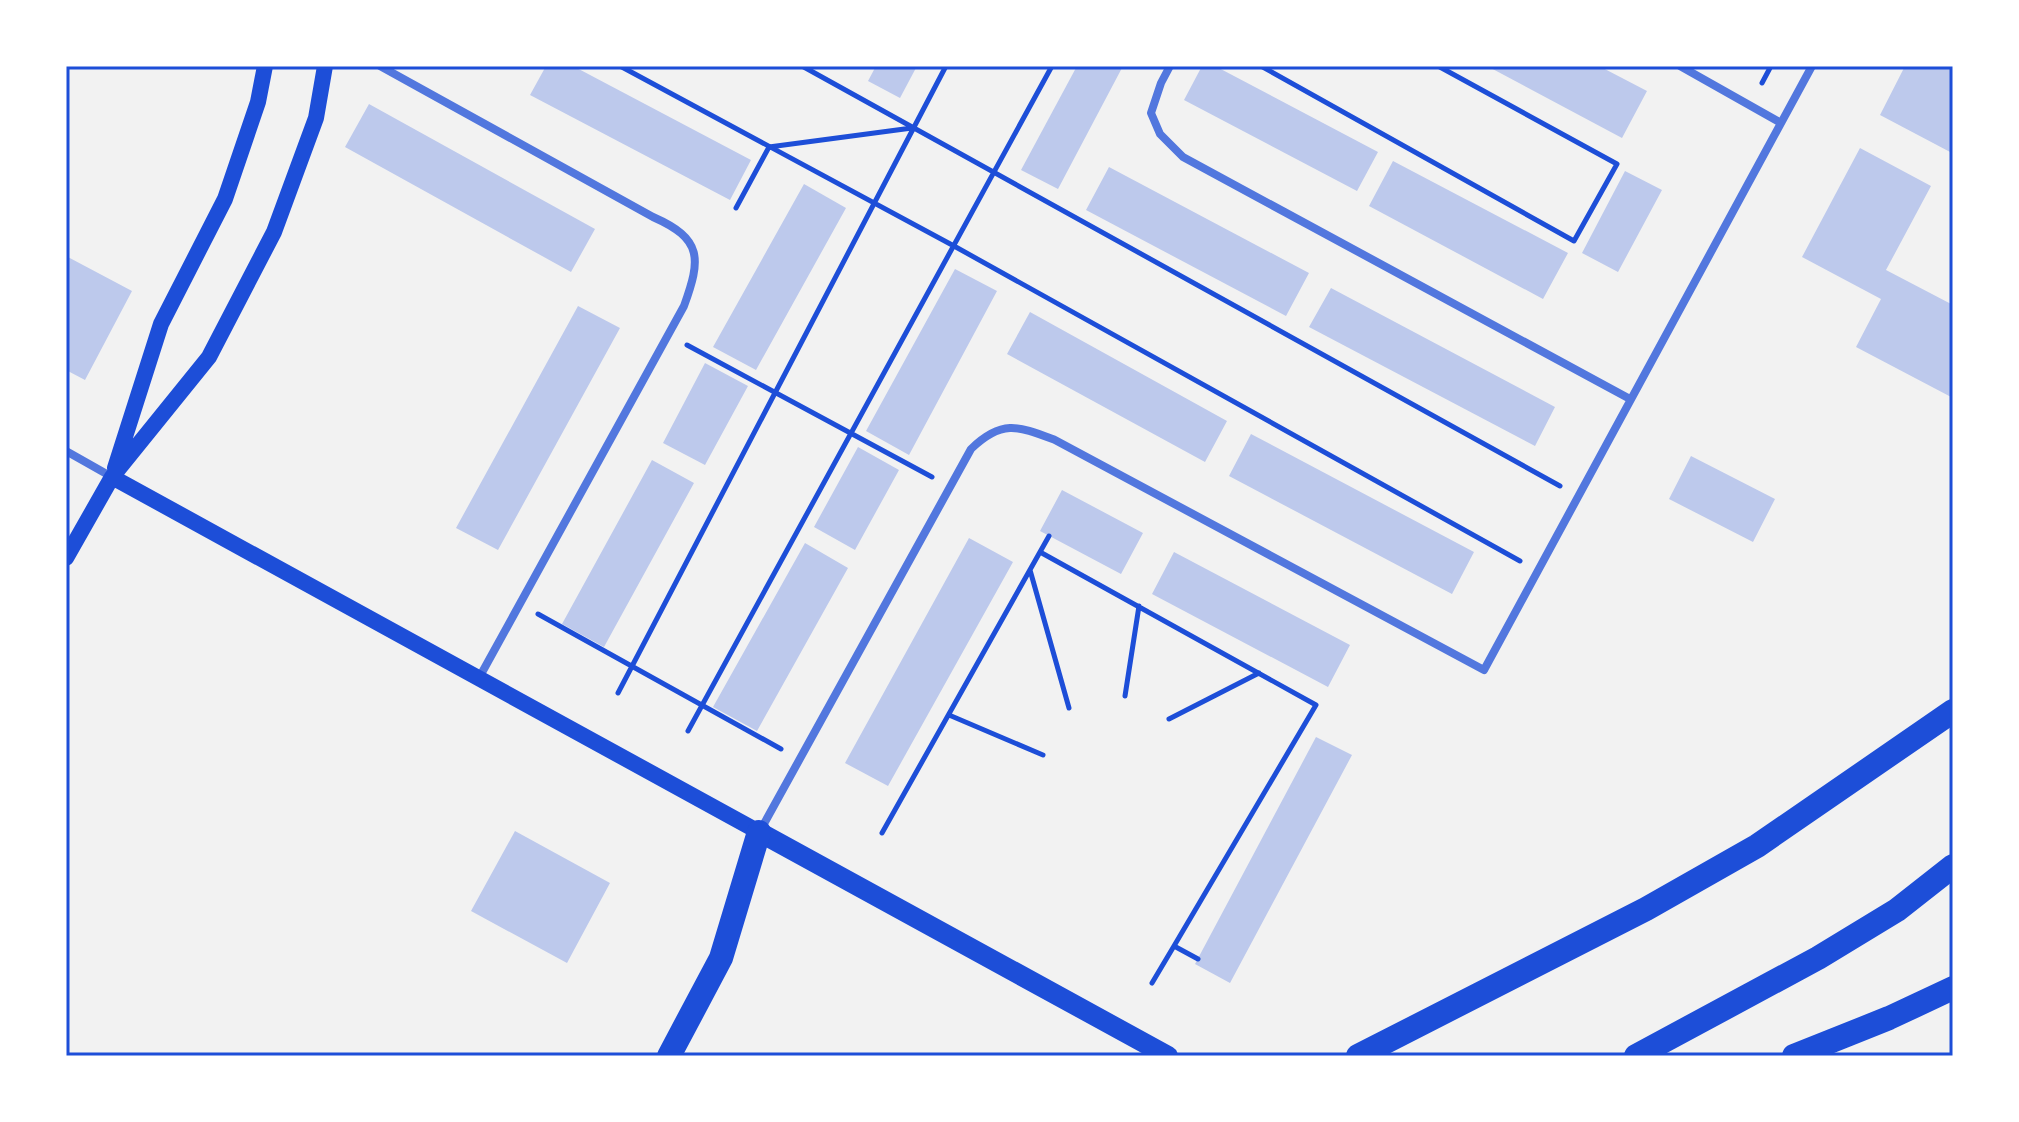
<svg xmlns="http://www.w3.org/2000/svg" width="2019" height="1122" font-family="Jost,sans-serif">
	<style>
		.building { fill: #bdc9ec }
		.lines { fill: none; stroke-linecap: round; stroke-linejoin: round }
		.path { stroke: #1d4ed8; stroke-width: 5 }
		.minor { stroke: #5277de; stroke-width: 8 }
		.secondary { stroke: #1d4ed8; stroke-width: 16 }
		.primary { stroke: #1d4ed8; stroke-width: 20 }
		.motorway { stroke: #1d4ed8; stroke-width: 24 }
		.neatline { fill: none; stroke: #1d4ed8; stroke-width: 3 }
	</style>
	<rect width="100%" height="100%" fill="#f2f2f2"/>
	<path class="building" d="M 546,66 L 573,66 L 751,160 L 730,200 L 530,95 Z
		M 876,66 L 917,66 L 900,98 L 868,81 Z
		M 1077,66 L 1123,66 L 1058,189 L 1021,170 Z
		M 1202,66 L 1215,66 L 1378,152 L 1357,191 L 1184,100 Z
		M 1487,66 L 1599,66 L 1647,91 L 1622,138 Z
		M 1905,66 L 1953,66 L 1952,153 L 1880,115 Z
		M 369,104 L 595,229 L 571,272 L 345,147 Z
		M 1860,148 L 1931,186 L 1886,270 L 1953,305 L 1953,398 L 1856,347 L 1881,299 L 1802,257 Z
		M 1393,161 L 1568,253 L 1543,299 L 1369,206 Z
		M 1109,167 L 1309,273 L 1286,316 L 1086,210 Z
		M 1625,171 L 1662,190 L 1618,272 L 1582,253 Z
		M 804,184 L 846,208 L 756,370 L 713,347 Z
		M 66,256 L 132,291 L 85,380 L 66,370 Z
		M 955,269 L 997,291 L 909,455 L 866,431 Z
		M 1331,288 L 1555,407 L 1535,446 L 1309,327 Z
		M 578,306 L 620,328 L 498,550 L 456,528 Z
		M 1030,312 L 1227,421 L 1205,462 L 1007,354 Z
		M 705,363 L 748,386 L 705,465 L 663,443 Z
		M 1251,434 L 1474,552 L 1452,594 L 1229,476 Z
		M 858,447 L 899,470 L 855,550 L 814,527 Z
		M 1691,456 L 1775,499 L 1753,542 L 1669,499 Z
		M 652,460 L 694,483 L 604,647 L 562,624 Z
		M 1062,490 L 1143,533 L 1121,574 L 1040,531 Z
		M 969,538 L 1013,562 L 888,786 L 845,763 Z
		M 805,543 L 848,568 L 757,731 L 713,707 Z
		M 1174,552 L 1350,645 L 1328,687 L 1152,594 Z
		M 1316,737 L 1352,755 L 1230,983 L 1195,964 Z
		M 515,831 L 610,883 L 567,963 L 471,911 Z"/>
	<g class="lines">
		<path class="path" d="M 620,66 L 954,246 L 1520,561
			M 802,66 L 1560,486
			M 1261,66 L 1574,241 L 1617,164 L 1438,66
			M 1762,83 L 1771,66
			M 736,208 L 769,147 L 912,128
			M 687,345 L 932,477
			M 1040,552 L 1316,705 L 1174,946 L 1198,959
			M 1030,570 L 1069,708
			M 538,614 L 781,749
			M 618,693 L 946,66
			M 1125,696 L 1139,606
			M 949,715 L 1043,755
			M 1169,719 L 1259,673
			M 688,731 L 1052,66
			M 882,833 L 1049,536
			M 1152,983 L 1174,946"/>
		<path class="minor" d="M 380,66 L 653,217 C 703,239 701,259 684,306 L 479,678
			M 1170,66 L 1161,83 L 1151,113 L 1160,134 L 1183,157 L 1630,399
			M 1680,66 L 1781,123
			M 66,451 L 112,477
			M 760,831 L 971,449 C 1002,419 1018,426 1055,440 L 1484,670 L 1812,66"/>
		<path class="secondary" d="M 115,468 L 161,324 L 225,199 L 258,102 L 265,66
			M 112,477 L 759,832
			M 66,558 L 112,477 L 209,357 L 274,232 L 316,118 L 325,66"/>
		<path class="primary" d="M 759,832 L 1168,1056"/>
		<path class="motorway" d="M 669,1056 L 721,958 L 759,832
			M 1358,1056 L 1646,909 L 1757,846 L 1953,711
			M 1636,1056 L 1818,958 L 1897,910 L 1953,866
			M 1794,1056 L 1889,1018 L 1953,988"/>
	</g>
	<rect width="2019" height="1122" fill="none" stroke="#ffffff" stroke-width="136"/>
	<rect x="68" y="68" width="1883" height="986" class="neatline"/>
</svg>
